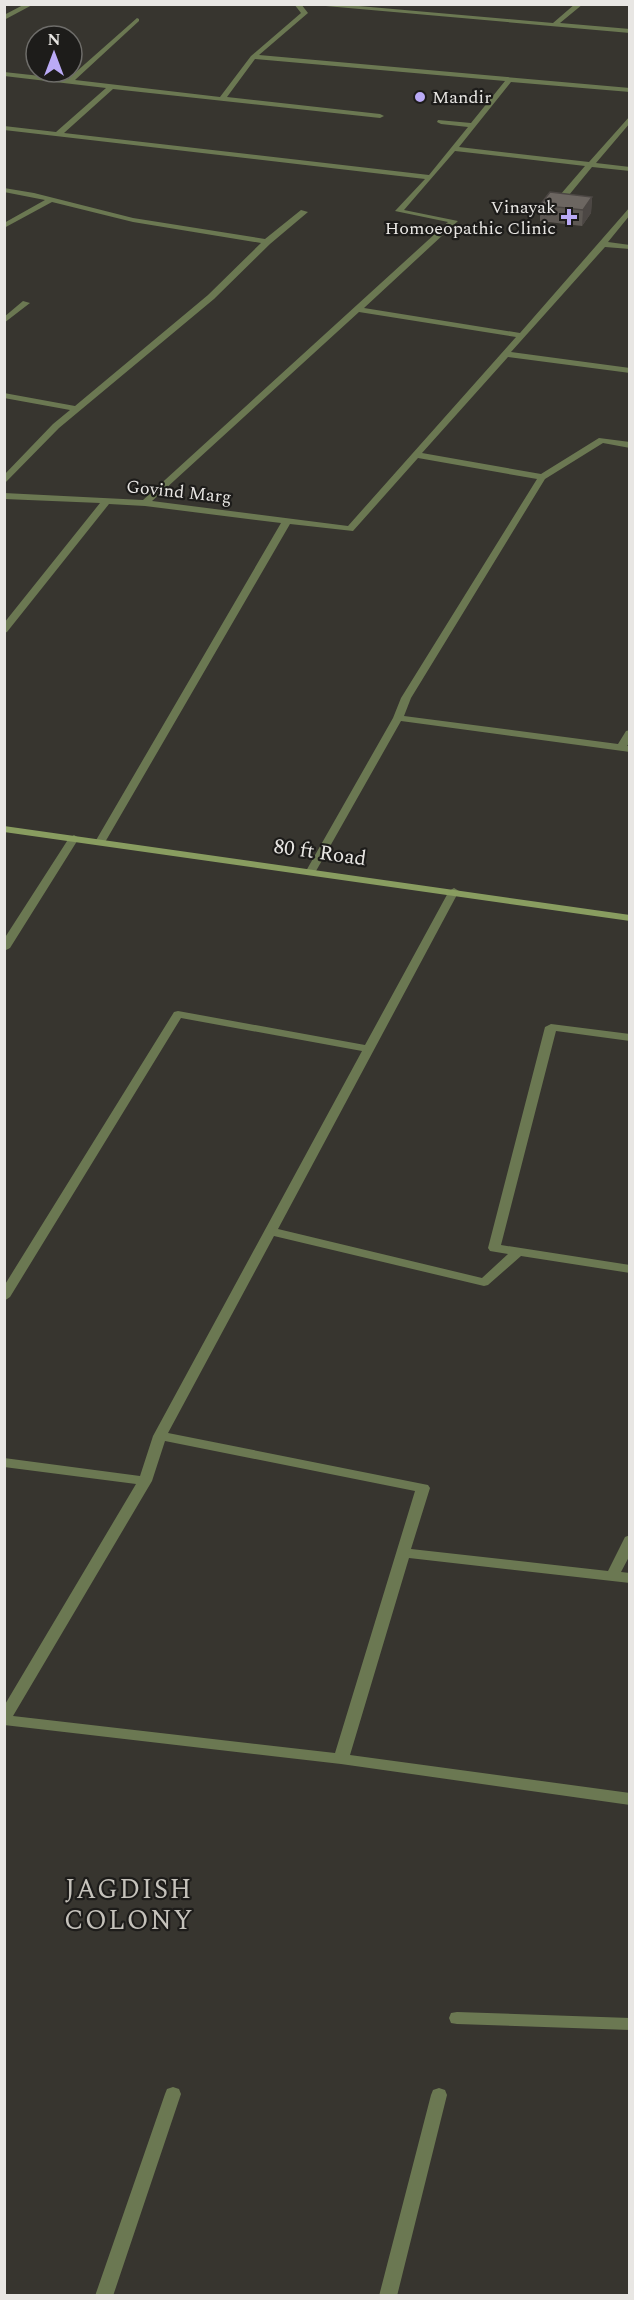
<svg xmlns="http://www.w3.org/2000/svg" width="634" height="2300" font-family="Spectral,serif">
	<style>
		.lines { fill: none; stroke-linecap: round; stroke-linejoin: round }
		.street { fill: #6b7852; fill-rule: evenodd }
		.secondary { fill: #899d60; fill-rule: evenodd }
		.wall { fill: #5d5853 }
		.shaded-wall { fill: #4c4744 }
		.building { fill: #6c6661; stroke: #4c4744; stroke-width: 1.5 }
		.poi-dot { fill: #baaaf6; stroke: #1d1c1a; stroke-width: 2 }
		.labels { text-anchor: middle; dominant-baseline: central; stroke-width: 4.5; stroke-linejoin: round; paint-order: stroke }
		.far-poi-label { font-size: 18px; fill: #e8e6e3; stroke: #1d1c1a; text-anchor: start }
		.far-street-label { font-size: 18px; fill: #e8e6e3; stroke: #1d1c1a }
		.street-label { font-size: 21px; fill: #e8e6e3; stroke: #1d1c1a }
		.near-neighbourhood-label { font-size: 27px; letter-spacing: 1.5px; fill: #c5c2bb; stroke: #1d1c1a }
	</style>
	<rect width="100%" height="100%" fill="#37352f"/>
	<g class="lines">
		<path class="street" d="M 25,4 L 34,4 L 4,20 L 4,15 Z
			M 294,4 L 301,4 L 308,13 L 259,55 L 630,88 L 630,92 L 511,82 L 459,147 L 589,162 L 630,116 L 630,123 L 596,163 L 630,167 L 630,171 L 592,167 L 560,206 L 557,206 L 553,204 L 554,202 L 585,166 L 455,151 L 404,210 L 458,221 L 364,308 L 520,333 L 630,207 L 630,215 L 608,242 L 630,245 L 630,249 L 605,247 L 511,352 L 630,368 L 630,373 L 508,357 L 422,453 L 541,474 L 599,438 L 630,442 L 630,448 L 603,443 L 545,479 L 411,698 L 404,716 L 618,744 L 626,731 L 630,730 L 630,742 L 627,746 L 630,746 L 630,752 L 401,721 L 316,871 L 311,874 L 306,871 L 393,718 L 401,698 L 537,479 L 418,458 L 353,531 L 290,524 L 104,844 L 96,844 L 95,842 L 281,523 L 145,506 L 109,504 L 7,632 L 4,633 L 4,623 L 100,503 L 4,499 L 4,493 L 143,500 L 448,222 L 395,211 L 425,179 L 4,130 L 4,126 L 56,132 L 106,88 L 4,76 L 4,72 L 68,79 L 137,18 L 139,19 L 139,21 L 75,80 L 220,97 L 251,56 L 301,13 ZM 255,59 L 505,81 L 471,123 L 438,120 L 437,122 L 441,124 L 468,127 L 429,175 L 64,133 L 113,89 L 380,118 L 384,116 L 380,114 L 227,97 ZM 359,312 L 516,337 L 348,526 L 152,501 Z
			M 303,4 L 336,4 L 553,23 L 575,4 L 583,4 L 560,23 L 630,29 L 630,33 Z
			M 4,188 L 34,193 L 133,218 L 265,239 L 301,210 L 308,212 L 270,244 L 214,299 L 59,428 L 4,484 L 4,475 L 53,424 L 70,410 L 4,398 L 4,393 L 75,406 L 208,295 L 261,243 L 133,222 L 52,202 L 4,228 L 4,223 L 45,200 L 4,192 Z
			M 23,301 L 30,303 L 4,323 L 4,317 Z
			M 74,835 L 79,838 L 10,948 L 4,951 L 4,939 L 69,838 Z
			M 454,888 L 459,891 L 278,1229 L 482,1278 L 508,1254 L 490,1251 L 488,1248 L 545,1027 L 551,1024 L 630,1034 L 630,1041 L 556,1031 L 501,1245 L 630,1265 L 630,1273 L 521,1256 L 488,1285 L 484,1286 L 274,1236 L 168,1433 L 428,1485 L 430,1488 L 411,1549 L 608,1571 L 625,1537 L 630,1535 L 630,1555 L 621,1572 L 630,1573 L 630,1583 L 409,1558 L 350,1755 L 630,1793 L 630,1805 L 341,1764 L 4,1725 L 4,1706 L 136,1484 L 4,1467 L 4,1458 L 140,1476 L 153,1436 L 362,1051 L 181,1018 L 10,1297 L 4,1301 L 4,1286 L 174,1012 L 178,1011 L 365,1045 L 449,891 ZM 165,1441 L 415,1491 L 335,1753 L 13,1716 L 152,1481 Z
			M 457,2012 L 630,2018 L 630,2030 L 457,2024 L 451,2023 L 449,2018 L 451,2013 Z
			M 173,2087 L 179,2089 L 181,2094 L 113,2296 L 95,2296 L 165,2094 L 167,2089 Z
			M 439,2088 L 445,2090 L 447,2095 L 397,2296 L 379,2296 L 431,2095 L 433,2090 Z"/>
		<path class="secondary" d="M 4,826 L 630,915 L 630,921 L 4,832 Z"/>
	</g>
	<path class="wall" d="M 592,197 L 591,213 L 582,226 L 540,221 L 540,205 Z"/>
	<path class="shaded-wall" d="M 592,197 L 591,213 L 582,226 L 583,210 Z"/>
	<path class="building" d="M 550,192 L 592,197 L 583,210 L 540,205 Z"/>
	<g class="poi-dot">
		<circle cx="420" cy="97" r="6"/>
		<path d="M566 208h6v6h6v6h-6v6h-6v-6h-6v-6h6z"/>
	</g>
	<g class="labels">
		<g class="far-poi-label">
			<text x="432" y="97">Mandir</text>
			<text x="556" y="207" text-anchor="end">Vinayak<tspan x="556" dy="21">Homoeopathic Clinic</tspan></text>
		</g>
		<g class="far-street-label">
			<text transform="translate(179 492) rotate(6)">Govind Marg</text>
		</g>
		<g class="street-label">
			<text transform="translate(320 853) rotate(8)">80 ft Road</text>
		</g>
		<g class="near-neighbourhood-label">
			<text x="129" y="1890">JAGDISH<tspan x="129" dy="31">COLONY</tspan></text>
		</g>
	</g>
	<rect width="634" height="2300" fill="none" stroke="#e8e6e3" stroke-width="12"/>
	<g transform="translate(54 54)"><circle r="28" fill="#1d1c1a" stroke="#6e6d6a" stroke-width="1.5"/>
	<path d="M0-4.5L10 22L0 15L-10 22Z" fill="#baaaf6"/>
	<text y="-9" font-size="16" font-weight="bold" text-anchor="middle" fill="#e8e6e3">N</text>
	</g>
</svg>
